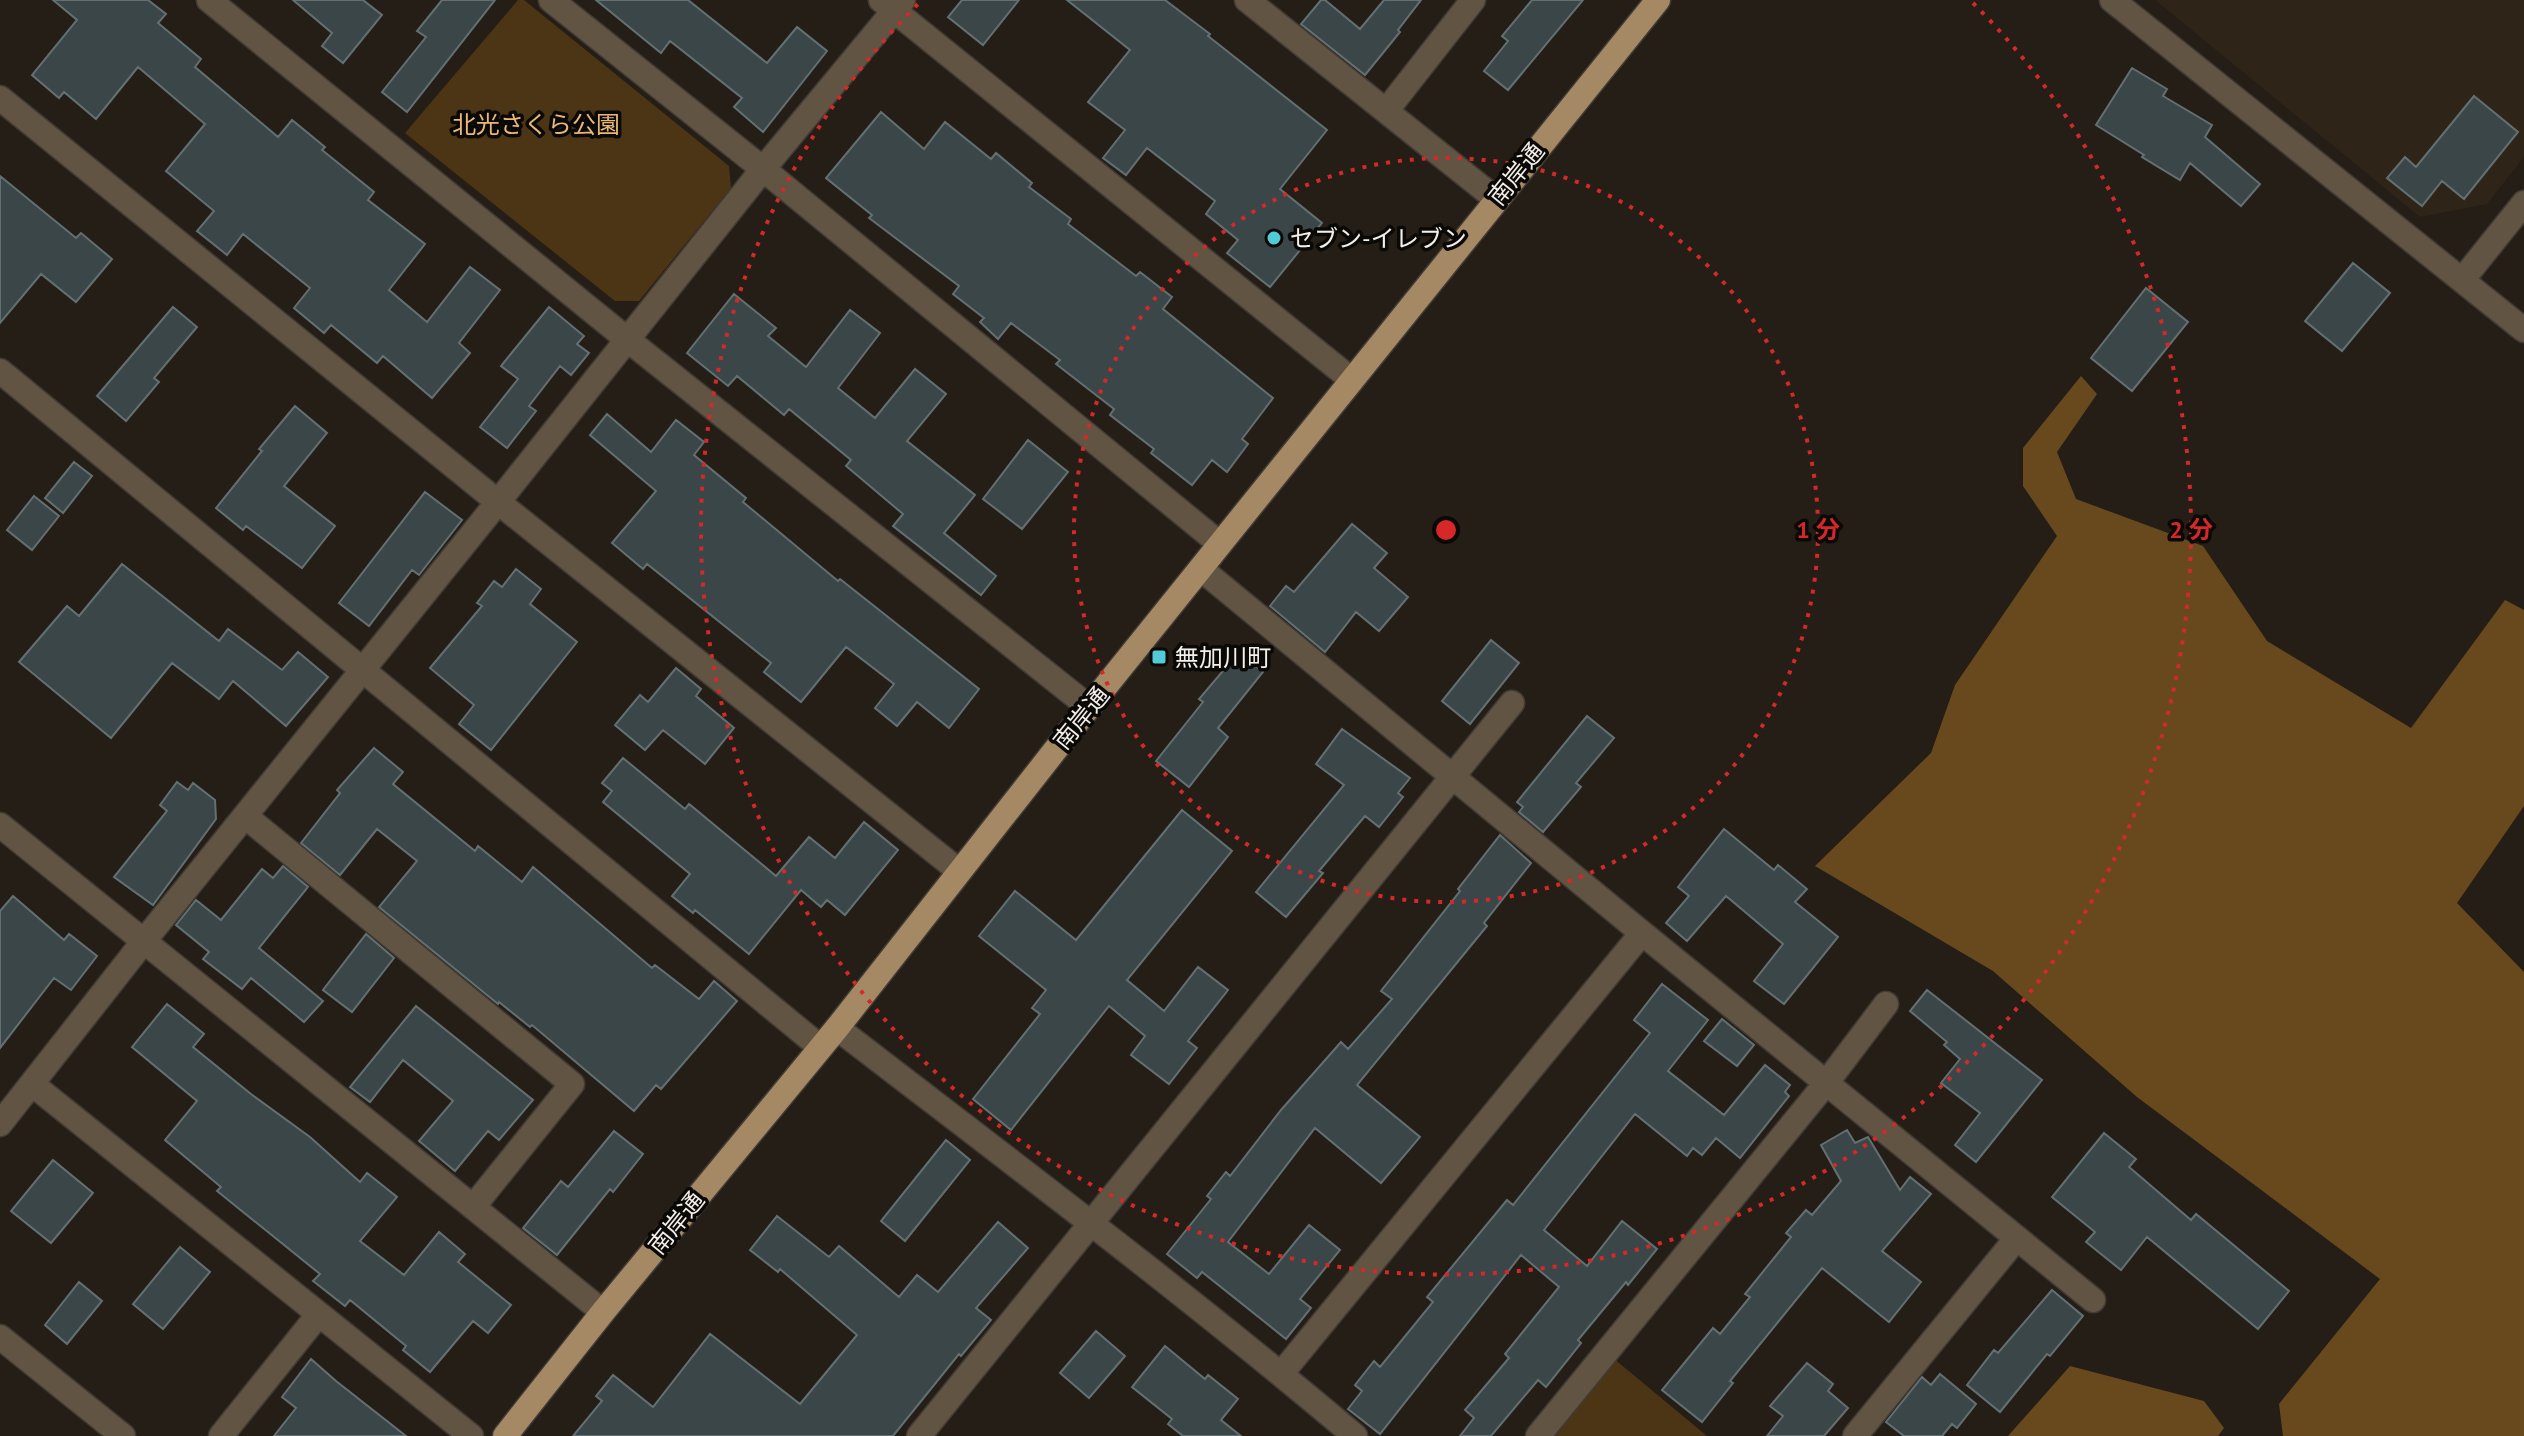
<svg xmlns="http://www.w3.org/2000/svg" width="2524" height="1436" font-family="'PT Sans','Noto Sans JP',sans-serif">
	<style>
		.built { fill: #2e2418 }
		.green { fill: #4c3515 }
		.forest { fill: #68491e }
		.building { fill: #3a4648; stroke: #637072; stroke-width: 2 }
		.lines { fill: none; stroke-linecap: round; stroke-linejoin: round }
		.minor-casing { stroke: #413b35; stroke-width: 27 }
		.major-casing { stroke: #413b35; stroke-width: 27 }
		.minor { stroke: #625443; stroke-width: 24 }
		.major { stroke: #a58965; stroke-width: 24 }
		.ring { fill: none; stroke: #d62828; stroke-width: 4; stroke-dasharray: 4 8 }
		.poi-dot { fill: #52cbd8; stroke: #0b0906; stroke-width: 3 }
		.labels { text-anchor: middle; dominant-baseline: central; stroke-width: 7; stroke-linejoin: round; paint-order: stroke }
		.park-label { font-size: 24px; fill: #eab876; stroke: #0b0906 }
		.street-label { font-size: 24px; fill: #f3efea; stroke: #0b0906 }
		.poi-label { font-size: 24px; fill: #f3efea; stroke: #0b0906; text-anchor: start }
		.centre { fill: #d62828; stroke: #0b0906; stroke-width: 4 }
		.ring-label { font-size: 24px; text-anchor: middle; font-weight: bold; fill: #d62828; stroke: #0b0906; stroke-width: 7; stroke-linejoin: round; paint-order: stroke }
	</style>
	<rect width="100%" height="100%" fill="#241e17"/>
	<path class="built" d="M 2155,0 L 2524,0 L 2524,157 L 2487,204 L 2420,217 Z"/>
	<path class="green" d="M 518,0 L 524,0 L 729,166 L 731,188 L 639,301 L 615,301 L 405,133 Z
		M 1607,1353 L 1707,1436 L 1539,1436 Z"/>
	<path class="forest" d="M 2081,376 L 2097,394 L 2057,452 L 2076,499 L 2203,546 L 2267,641 L 2411,728 L 2505,600 L 2524,610 L 2524,806 L 2457,903 L 2524,972 L 2524,1436 L 2283,1436 L 2279,1404 L 2380,1279 L 2137,1097 L 1993,971 L 1815,866 L 1931,753 L 1955,685 L 2057,536 L 2023,486 L 2023,448 Z
		M 2070,1366 L 2204,1401 L 2224,1428 L 2218,1436 L 2008,1436 Z"/>
	<path class="building" d="M 53,0 L 148,0 L 166,14 L 158,23 L 201,59 L 195,67 L 278,137 L 292,120 L 325,147 L 322,150 L 374,192 L 368,200 L 425,244 L 389,290 L 427,322 L 470,267 L 500,290 L 459,343 L 470,353 L 432,398 L 383,356 L 377,363 L 331,325 L 324,333 L 294,308 L 310,288 L 243,234 L 227,255 L 197,231 L 214,211 L 166,171 L 205,124 L 138,67 L 96,119 L 64,92 L 59,98 L 32,75 L 77,20 Z
		M 293,0 L 363,0 L 382,15 L 343,63 L 322,46 L 332,33 Z
		M 442,0 L 495,0 L 407,112 L 382,92 L 426,37 L 417,31 Z
		M 596,0 L 688,0 L 767,63 L 797,27 L 827,51 L 763,132 L 734,107 L 742,98 L 670,41 L 661,53 Z
		M 962,0 L 1019,0 L 983,45 L 948,17 Z
		M 1067,0 L 1165,0 L 1210,34 L 1208,36 L 1327,130 L 1280,189 L 1322,223 L 1270,287 L 1227,253 L 1238,240 L 1206,214 L 1215,201 L 1147,148 L 1126,175 L 1103,158 L 1125,130 L 1088,102 L 1130,50 Z
		M 1321,0 L 1325,0 L 1360,29 L 1384,0 L 1421,0 L 1398,30 L 1400,32 L 1365,75 L 1301,24 Z
		M 1532,0 L 1583,0 L 1508,90 L 1484,71 L 1508,41 L 1502,36 Z
		M 2132,68 L 2167,89 L 2163,96 L 2212,125 L 2205,137 L 2260,184 L 2241,206 L 2190,163 L 2180,180 L 2142,157 L 2144,155 L 2096,125 Z
		M 2474,96 L 2518,132 L 2464,199 L 2442,181 L 2422,206 L 2387,178 L 2405,157 L 2416,167 Z
		M 881,112 L 924,149 L 945,122 L 991,159 L 996,153 L 1032,183 L 1029,187 L 1071,219 L 1068,224 L 1136,276 L 1140,272 L 1172,297 L 1163,309 L 1273,398 L 1242,439 L 1248,444 L 1227,472 L 1212,460 L 1192,485 L 1151,453 L 1154,449 L 1110,415 L 1114,409 L 1056,364 L 1060,360 L 1011,323 L 998,339 L 980,322 L 984,318 L 953,294 L 959,286 L 869,218 L 872,215 L 826,178 Z
		M 0,176 L 76,238 L 81,233 L 112,259 L 76,302 L 41,274 L 0,323 Z
		M 2353,263 L 2390,293 L 2342,351 L 2305,321 Z
		M 2146,288 L 2188,322 L 2132,391 L 2091,358 Z
		M 734,294 L 776,328 L 768,336 L 806,367 L 850,310 L 880,333 L 838,388 L 875,418 L 915,369 L 946,394 L 907,441 L 975,495 L 944,533 L 996,576 L 981,595 L 893,526 L 903,514 L 846,466 L 851,460 L 789,409 L 784,415 L 737,376 L 728,386 L 687,353 Z
		M 173,307 L 197,327 L 154,378 L 159,382 L 126,421 L 97,396 Z
		M 549,307 L 584,336 L 577,344 L 589,353 L 571,375 L 560,366 L 529,406 L 536,411 L 507,448 L 480,427 L 518,379 L 501,366 Z
		M 295,406 L 327,433 L 284,486 L 335,526 L 302,568 L 246,526 L 243,530 L 216,508 L 262,451 L 259,449 Z
		M 607,414 L 651,452 L 676,420 L 704,442 L 694,455 L 746,498 L 743,502 L 838,581 L 840,579 L 979,689 L 949,728 L 917,702 L 897,726 L 875,708 L 894,684 L 846,647 L 801,702 L 764,672 L 771,663 L 647,564 L 643,569 L 612,543 L 656,491 L 590,435 Z
		M 1028,440 L 1068,472 L 1022,529 L 983,499 Z
		M 74,462 L 92,476 L 63,513 L 45,498 Z
		M 425,492 L 462,520 L 419,575 L 412,570 L 369,626 L 339,603 Z
		M 34,496 L 59,516 L 32,550 L 7,530 Z
		M 1352,524 L 1387,553 L 1374,568 L 1408,597 L 1379,631 L 1356,612 L 1325,652 L 1270,606 L 1286,586 L 1294,592 Z
		M 122,564 L 219,641 L 228,629 L 282,670 L 298,652 L 328,677 L 286,726 L 233,681 L 219,699 L 172,663 L 111,738 L 19,662 L 67,606 L 79,616 Z
		M 516,569 L 541,589 L 530,604 L 577,642 L 491,750 L 459,724 L 474,705 L 430,668 L 482,606 L 477,603 L 494,581 L 502,587 Z
		M 1491,640 L 1519,663 L 1470,724 L 1442,701 Z
		M 1239,652 L 1263,672 L 1218,728 L 1228,737 L 1189,787 L 1156,761 L 1203,702 L 1199,699 Z
		M 676,668 L 701,689 L 696,696 L 734,728 L 705,764 L 663,730 L 645,750 L 615,725 L 640,695 L 648,702 Z
		M 1587,716 L 1614,738 L 1576,783 L 1581,787 L 1543,832 L 1519,812 L 1523,807 L 1517,802 Z
		M 1342,729 L 1410,778 L 1398,793 L 1403,797 L 1379,827 L 1365,816 L 1319,871 L 1323,873 L 1286,917 L 1256,892 L 1344,785 L 1316,764 Z
		M 374,748 L 403,772 L 393,784 L 475,851 L 478,846 L 522,882 L 533,867 L 652,968 L 655,965 L 699,999 L 714,981 L 737,1001 L 661,1089 L 656,1085 L 634,1111 L 532,1025 L 530,1027 L 499,1002 L 498,1004 L 379,907 L 417,861 L 377,829 L 340,875 L 301,843 L 340,793 L 337,790 Z
		M 623,758 L 685,809 L 689,804 L 776,876 L 809,837 L 835,858 L 864,822 L 898,850 L 845,915 L 827,900 L 821,907 L 801,890 L 749,954 L 695,910 L 693,913 L 672,896 L 690,874 L 603,802 L 612,791 L 602,783 Z
		M 177,782 L 188,790 L 193,783 L 215,800 L 216,819 L 153,905 L 114,877 L 167,811 L 160,805 Z
		M 1182,810 L 1232,851 L 1127,980 L 1164,1011 L 1198,967 L 1228,990 L 1188,1041 L 1197,1048 L 1169,1084 L 1131,1055 L 1145,1036 L 1109,1006 L 1011,1130 L 973,1099 L 1040,1014 L 1032,1008 L 1046,990 L 979,936 L 1015,891 L 1076,940 Z
		M 1724,829 L 1774,870 L 1778,865 L 1807,889 L 1795,902 L 1838,937 L 1784,1004 L 1754,981 L 1783,944 L 1726,896 L 1687,941 L 1666,923 L 1689,896 L 1678,887 Z
		M 1500,835 L 1531,863 L 1484,923 L 1487,926 L 1357,1085 L 1420,1137 L 1381,1183 L 1315,1128 L 1228,1242 L 1269,1274 L 1309,1225 L 1340,1250 L 1300,1299 L 1311,1308 L 1286,1339 L 1202,1272 L 1197,1278 L 1167,1254 L 1211,1199 L 1207,1196 L 1226,1172 L 1230,1176 L 1281,1110 L 1341,1042 L 1348,1049 L 1392,999 L 1381,991 L 1460,891 L 1458,889 Z
		M 283,866 L 308,887 L 259,948 L 323,1001 L 304,1022 L 251,978 L 242,989 L 203,959 L 209,952 L 176,925 L 196,900 L 221,920 L 262,869 L 273,878 Z
		M 13,896 L 64,940 L 69,934 L 97,956 L 71,990 L 54,978 L 0,1048 L 0,911 Z
		M 366,934 L 394,958 L 352,1012 L 323,990 Z
		M 1662,984 L 1708,1020 L 1668,1071 L 1724,1115 L 1765,1065 L 1790,1085 L 1785,1092 L 1789,1096 L 1740,1158 L 1716,1138 L 1702,1155 L 1693,1148 L 1687,1156 L 1635,1114 L 1544,1230 L 1587,1266 L 1622,1221 L 1657,1249 L 1628,1285 L 1626,1282 L 1578,1340 L 1581,1343 L 1546,1387 L 1538,1380 L 1491,1436 L 1460,1436 L 1474,1418 L 1465,1410 L 1509,1358 L 1505,1354 L 1559,1287 L 1521,1255 L 1380,1434 L 1348,1409 L 1362,1391 L 1355,1385 L 1374,1361 L 1380,1367 L 1433,1302 L 1427,1297 L 1507,1200 L 1513,1205 L 1650,1033 L 1634,1020 Z
		M 1927,990 L 2042,1080 L 1976,1162 L 1955,1145 L 1980,1113 L 1941,1083 L 1960,1059 L 1944,1045 L 1947,1042 L 1910,1011 Z
		M 167,1004 L 204,1034 L 193,1047 L 251,1094 L 310,1137 L 360,1182 L 367,1173 L 397,1197 L 360,1241 L 404,1275 L 439,1232 L 465,1254 L 458,1262 L 511,1305 L 488,1333 L 473,1321 L 430,1372 L 403,1350 L 406,1346 L 350,1300 L 345,1306 L 313,1281 L 320,1274 L 217,1191 L 221,1187 L 165,1140 L 197,1101 L 132,1047 Z
		M 416,1006 L 533,1100 L 499,1140 L 488,1131 L 455,1171 L 419,1141 L 453,1101 L 403,1060 L 370,1102 L 350,1087 Z
		M 1722,1019 L 1754,1045 L 1737,1066 L 1704,1041 Z
		M 1847,1130 L 1855,1143 L 1868,1137 L 1900,1190 L 1910,1177 L 1931,1194 L 1882,1251 L 1921,1282 L 1889,1322 L 1822,1268 L 1730,1381 L 1733,1383 L 1702,1422 L 1662,1390 L 1713,1328 L 1720,1334 L 1750,1297 L 1745,1294 L 1791,1237 L 1786,1233 L 1806,1210 L 1812,1215 L 1841,1181 L 1821,1145 Z
		M 614,1131 L 643,1154 L 613,1192 L 610,1189 L 557,1255 L 523,1228 L 561,1181 L 568,1187 Z
		M 2104,1133 L 2136,1159 L 2129,1167 L 2191,1220 L 2196,1214 L 2289,1291 L 2258,1329 L 2147,1237 L 2121,1270 L 2086,1242 L 2095,1232 L 2052,1197 Z
		M 946,1140 L 970,1160 L 905,1241 L 881,1221 Z
		M 53,1160 L 93,1193 L 51,1243 L 11,1211 Z
		M 777,1216 L 829,1257 L 839,1246 L 899,1297 L 917,1275 L 938,1292 L 998,1222 L 1028,1248 L 976,1308 L 991,1320 L 961,1356 L 959,1354 L 893,1436 L 573,1436 L 602,1401 L 596,1396 L 613,1375 L 653,1407 L 710,1334 L 800,1404 L 857,1335 L 780,1269 L 778,1272 L 750,1250 Z
		M 180,1247 L 210,1272 L 163,1329 L 133,1304 Z
		M 79,1282 L 102,1301 L 67,1344 L 45,1325 Z
		M 2052,1290 L 2083,1316 L 2050,1356 L 2047,1354 L 2000,1412 L 1967,1385 L 1994,1350 L 1998,1353 Z
		M 1096,1331 L 1125,1356 L 1089,1398 L 1060,1373 Z
		M 1165,1346 L 1205,1379 L 1208,1375 L 1238,1399 L 1221,1420 L 1241,1436 L 1183,1436 L 1168,1424 L 1172,1419 L 1132,1387 Z
		M 311,1359 L 336,1381 L 406,1436 L 274,1436 L 296,1408 L 282,1397 Z
		M 1807,1363 L 1833,1384 L 1828,1391 L 1848,1408 L 1824,1436 L 1767,1436 L 1783,1416 L 1770,1406 Z
		M 1940,1374 L 1976,1404 L 1957,1428 L 1952,1424 L 1942,1436 L 1904,1436 L 1886,1422 L 1922,1377 L 1931,1385 Z"/>
	<g class="lines">
		<defs>
			<path id="minor" d="M 209,0 L 628,340 L 1089,707
				M 551,0 L 763,169 L 1220,544
				M 881,0 L 1352,380
				M 1247,0 L 1496,199
				M 2112,0 L 2524,330
				M 0,98 L 498,502 L 959,871
				M 1386,111 L 1473,0
				M 2463,279 L 2524,203
				M 0,371 L 820,1047
				M 1201,569 L 1642,933 L 2093,1300
				M 245,816 L 572,1084 L 473,1207
				M 0,825 L 603,1312
				M 837,1028 C 1011,1162 1187,1294 1355,1436
				M 32,1084 L 471,1436
				M 0,1124 L 144,941 L 498,502 L 763,169 L 903,0
				M 0,1337 L 123,1436
				M 1281,1374 L 1642,933
				M 221,1436 L 319,1314
				M 919,1436 L 1512,703
				M 1538,1436 L 1827,1082 L 1886,1004
				M 1855,1436 L 2016,1239"/>
			<path id="major" d="M 505,1436 L 603,1312 L 837,1028 L 1089,707 L 1658,0"/>
		</defs>
		<use href="#minor" class="minor-casing"/>
		<use href="#major" class="major-casing"/>
		<use href="#minor" class="minor"/>
		<use href="#major" class="major"/>
	</g>
	<g class="ring">
		<circle cx="1446" cy="530" r="372"/>
		<path d="M1973 3A745 745 0 1 1 919 3"/>
	</g>
	<g class="poi-dot">
		<circle cx="1274" cy="238" r="8"/>
		<rect x="1151" y="649" width="16" height="16" rx="4"/>
	</g>
	<g class="labels">
		<g class="park-label">
			<text x="536" y="124">北光さくら公園</text>
		</g>
		<g class="street-label">
			<text transform="translate(1516 174) rotate(-51)">南岸通</text>
			<text transform="translate(1081 718) rotate(-51)">南岸通</text>
			<text transform="translate(676 1223) rotate(-51)">南岸通</text>
		</g>
		<g class="poi-label">
			<text x="1290" y="238">セブン-イレブン</text>
			<text x="1175" y="657">無加川町</text>
		</g>
	</g>
	<circle cx="1446" cy="530" r="12" class="centre"/>
	<g class="ring-label">
		<text x="1818" y="538">1 分</text>
		<text x="2191" y="538">2 分</text>
	</g>
</svg>
